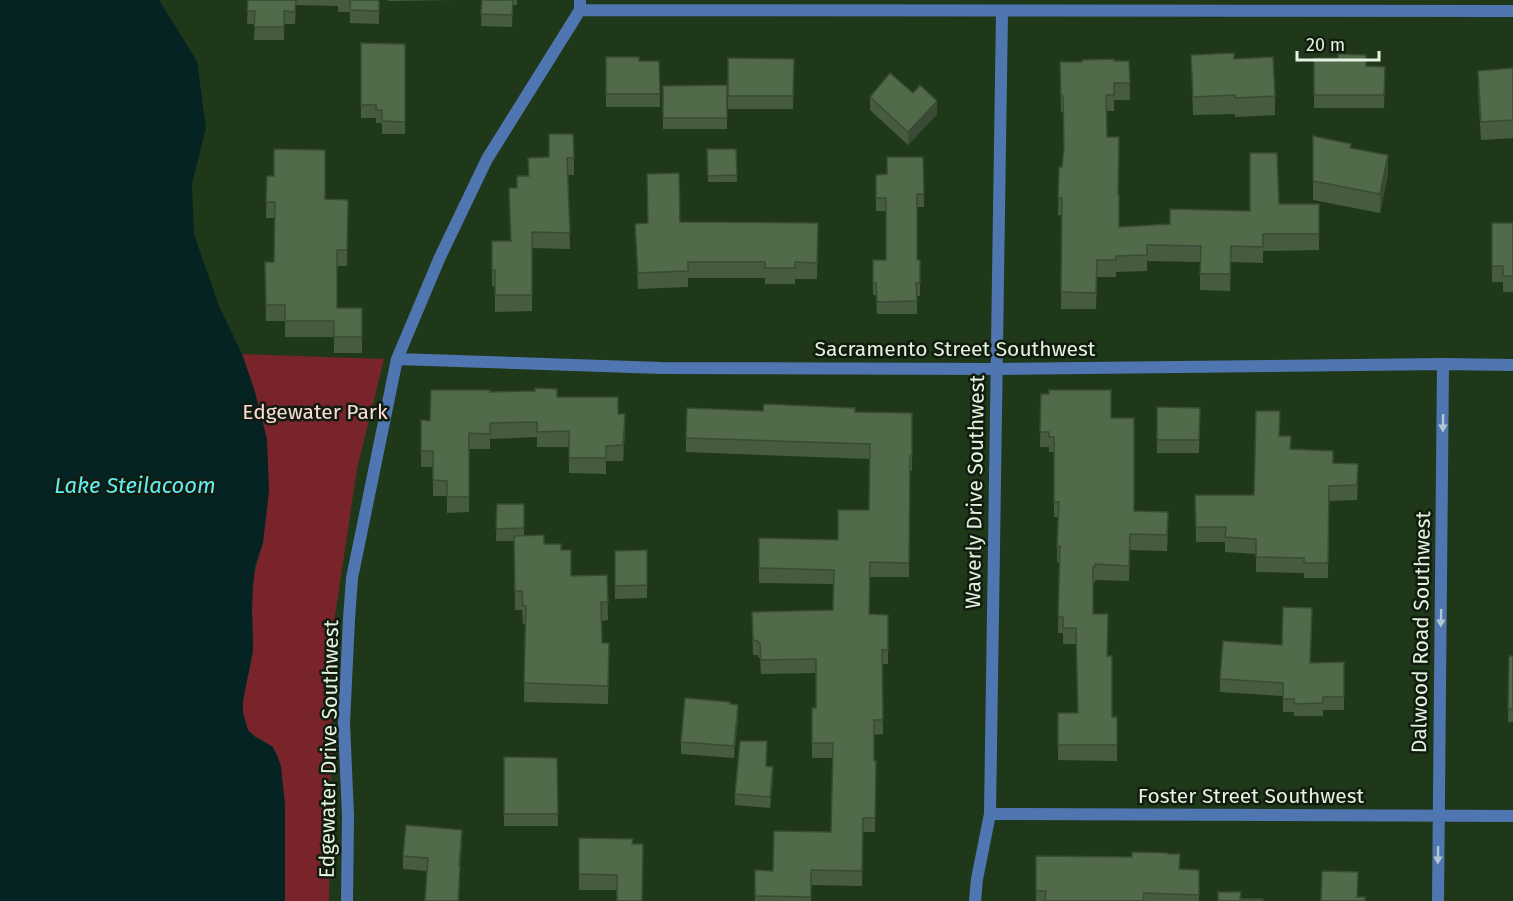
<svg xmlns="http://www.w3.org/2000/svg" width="1513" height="901" font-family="'Fira Sans',sans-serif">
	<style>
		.green { fill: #79242b }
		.water { fill: #062324 }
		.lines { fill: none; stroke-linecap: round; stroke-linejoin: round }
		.minor { stroke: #5076b2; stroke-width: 12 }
		.wall { fill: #465c40 }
		.shaded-wall { fill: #394b34 }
		.building { fill: #516b4a; stroke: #394b34; stroke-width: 1.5 }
		.oneway { fill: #b0c7d0 }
		.labels { text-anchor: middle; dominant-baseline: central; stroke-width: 5; stroke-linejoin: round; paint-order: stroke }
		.street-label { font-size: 21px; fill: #e3f3e0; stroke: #111c0f }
		.park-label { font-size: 21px; fill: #fedbda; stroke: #111c0f }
		.water-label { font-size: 22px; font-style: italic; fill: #64eef4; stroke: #111c0f }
	</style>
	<rect width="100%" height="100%" fill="#20381a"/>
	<path class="green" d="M 242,354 L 384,359 L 357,469 L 333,629 L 329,901 L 285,901 L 281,767 C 279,761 278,754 274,750 C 267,739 252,739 246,726 C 236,702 251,674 253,649 C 254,636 252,624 252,612 C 251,587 255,566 263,543 L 255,392 Z"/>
	<path class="water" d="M 0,0 L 159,0 L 197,61 L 206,128 L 192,184 L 194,234 L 219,306 L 242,354 L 255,392 L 267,439 L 269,491 L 263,543 L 255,566 L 253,586 L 252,611 L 253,650 L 243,701 L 243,713 L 248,730 L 255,737 L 273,747 L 277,756 L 281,767 L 285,804 L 285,901 L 0,901 Z"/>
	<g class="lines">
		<path class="minor" d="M 580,10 L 1513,11
			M 397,359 L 661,368 L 997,369 L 1443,364 L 1513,365
			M 990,814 L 1513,816
			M 347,901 L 348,816 L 344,723 L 349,619 L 352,578 L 397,359 L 440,257 L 487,159 L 580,10 L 580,0
			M 975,901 L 977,879 L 990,814 L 1002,11
			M 1438,901 L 1443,364"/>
	</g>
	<path class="wall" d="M 248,0 L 379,0 L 379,24 L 350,23 L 350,12 L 338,12 L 338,6 L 296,5 L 295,24 L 284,24 L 284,40 L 254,40 L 255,24 L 247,24 Z
		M 388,0 L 454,0 L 388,1 Z
		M 482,0 L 517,0 L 517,5 L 513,5 L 512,27 L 481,26 Z
		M 361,43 L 405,44 L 405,134 L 382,134 L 382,123 L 376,123 L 376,118 L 361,118 Z
		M 1191,55 L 1234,59 L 1275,96 L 1275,115 L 1235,117 L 1235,114 L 1193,115 Z
		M 606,57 L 639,61 L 659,61 L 660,107 L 606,107 Z
		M 728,58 L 794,59 L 793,109 L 728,109 Z
		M 1314,58 L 1366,66 L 1385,67 L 1384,108 L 1314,108 Z
		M 1513,59 L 1513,138 L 1481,140 L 1478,89 L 1478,71 L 1513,69 Z
		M 1129,61 L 1130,100 L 1114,100 L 1114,111 L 1106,111 L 1107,137 L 1118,195 L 1119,227 L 1170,224 L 1250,211 L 1279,204 L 1319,204 L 1319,250 L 1263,251 L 1263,263 L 1231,262 L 1230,291 L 1200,290 L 1200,262 L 1147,261 L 1147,271 L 1116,272 L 1116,277 L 1097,277 L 1096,309 L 1061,309 L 1062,215 L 1058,215 L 1059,167 L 1062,167 L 1064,149 L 1063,112 L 1061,112 L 1060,62 Z
		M 727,85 L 727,129 L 663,129 L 663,86 Z
		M 913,93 L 937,114 L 908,145 L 870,110 L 870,97 Z
		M 549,134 L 574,158 L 574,175 L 568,175 L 570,249 L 532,248 L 532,311 L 495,312 L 495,286 L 492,286 L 492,241 L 511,241 L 509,188 L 517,188 L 528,176 L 528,158 L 549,157 Z
		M 1313,136 L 1351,148 L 1388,174 L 1380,213 L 1313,200 Z
		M 707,149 L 736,149 L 737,182 L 708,182 Z
		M 923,157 L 924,207 L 917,207 L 917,260 L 920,260 L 920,296 L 917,296 L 917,314 L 877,314 L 876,295 L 873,295 L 873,260 L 886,260 L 886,211 L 876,211 L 876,175 L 887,174 Z
		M 267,176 L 325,199 L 348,200 L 347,266 L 337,266 L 337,308 L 362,308 L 362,353 L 334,353 L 334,337 L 285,337 L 285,321 L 266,321 L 265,262 L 274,262 L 275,218 L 266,218 Z
		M 680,222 L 818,223 L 817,279 L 795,279 L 795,284 L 765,284 L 765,278 L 688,278 L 688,287 L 638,289 L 635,224 Z
		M 1492,223 L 1513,223 L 1513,292 L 1503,292 L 1503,282 L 1492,282 Z
		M 490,392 L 557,397 L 618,414 L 625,430 L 623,461 L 606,461 L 606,474 L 569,473 L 569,447 L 537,447 L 537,437 L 490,439 L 490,449 L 469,449 L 469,512 L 447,513 L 447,496 L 433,496 L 433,467 L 421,467 L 421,420 L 430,421 Z
		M 1041,394 L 1111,418 L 1134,511 L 1168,528 L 1167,551 L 1130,550 L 1129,581 L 1095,580 L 1095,583 L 1093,583 L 1093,614 L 1108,630 L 1107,656 L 1112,717 L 1117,717 L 1117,761 L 1058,760 L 1058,713 L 1078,713 L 1076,644 L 1063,644 L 1063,633 L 1058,633 L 1060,562 L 1057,562 L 1058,517 L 1054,517 L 1054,452 L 1049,452 L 1049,447 L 1040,447 Z
		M 1157,407 L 1200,408 L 1199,453 L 1157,453 Z
		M 763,411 L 912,413 L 912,471 L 910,471 L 909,577 L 870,577 L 869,614 L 888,615 L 888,664 L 882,664 L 883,734 L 874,735 L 874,761 L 876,761 L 875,832 L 863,832 L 862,886 L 811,885 L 811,901 L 755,901 L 755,870 L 773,871 L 831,832 L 833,758 L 812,758 L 812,708 L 816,708 L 816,673 L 761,674 L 760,658 L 758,657 L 758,655 L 753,655 L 752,612 L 833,610 L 833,584 L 759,583 L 759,538 L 838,540 L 869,510 L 870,459 L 686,452 L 686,438 Z
		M 1279,436 L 1291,449 L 1333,463 L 1358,480 L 1357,500 L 1329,501 L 1328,578 L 1304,578 L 1304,573 L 1256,572 L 1256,554 L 1225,552 L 1225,542 L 1196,542 L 1195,495 L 1254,495 Z
		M 497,504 L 524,504 L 524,536 L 561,550 L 571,576 L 607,575 L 608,620 L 601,621 L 602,643 L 609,662 L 608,704 L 524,702 L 525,624 L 523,624 L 522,610 L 515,610 L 514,541 L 496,541 Z
		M 647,550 L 647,598 L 615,599 L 615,551 Z
		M 1312,621 L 1310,663 L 1344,662 L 1344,710 L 1323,710 L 1323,716 L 1294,716 L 1294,712 L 1283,712 L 1283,696 L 1220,692 L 1220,679 L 1282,645 Z
		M 1509,656 L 1513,656 L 1513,722 L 1508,722 Z
		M 730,704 L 738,718 L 734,758 L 681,754 L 681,742 Z
		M 504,757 L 557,758 L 558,826 L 504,826 Z
		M 766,766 L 773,778 L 770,808 L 735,805 L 735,794 Z
		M 579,838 L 633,839 L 617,890 L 579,890 Z
		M 462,843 L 460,867 L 459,901 L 425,901 L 427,871 L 403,869 L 403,856 Z
		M 1168,854 L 1180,869 L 1199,870 L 1199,901 L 1036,901 L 1036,856 L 1132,857 Z"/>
	<path class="shaded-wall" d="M 937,101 L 937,114 L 908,145 L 908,132 Z
		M 1388,155 L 1388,174 L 1380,213 L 1380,194 Z
		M 625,414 L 625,430 L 623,461 L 623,445 Z
		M 738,705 L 738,718 L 734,758 L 734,746 Z
		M 773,767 L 773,778 L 770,808 L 770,797 Z
		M 462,830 L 462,843 L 459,879 L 459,866 Z"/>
	<path class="building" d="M 248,0 L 296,0 L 295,12 L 284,11 L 284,27 L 254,27 L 255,11 L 247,11 Z
		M 350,0 L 379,0 L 379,11 L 350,10 Z
		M 482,0 L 513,0 L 512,15 L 481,14 Z
		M 361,43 L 405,44 L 405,122 L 382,121 L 382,110 L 376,110 L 376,105 L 361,105 Z
		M 1234,53 L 1234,59 L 1273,57 L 1275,96 L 1235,98 L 1235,95 L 1193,97 L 1191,55 Z
		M 1338,54 L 1366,55 L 1366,66 L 1385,67 L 1384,95 L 1314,95 L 1314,58 L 1338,58 Z
		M 606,57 L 639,57 L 639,61 L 659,61 L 660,94 L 606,94 Z
		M 728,58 L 794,59 L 793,96 L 728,96 Z
		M 1114,59 L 1114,61 L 1129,61 L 1130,83 L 1114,83 L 1114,95 L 1106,95 L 1107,137 L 1119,137 L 1118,195 L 1119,195 L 1119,227 L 1170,224 L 1170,209 L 1250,211 L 1250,153 L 1277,153 L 1279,204 L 1319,204 L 1319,234 L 1263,234 L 1263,247 L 1231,246 L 1230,274 L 1200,274 L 1201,246 L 1147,245 L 1147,255 L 1116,256 L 1116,260 L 1097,260 L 1096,293 L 1061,292 L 1062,198 L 1058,198 L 1059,167 L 1062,167 L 1064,148 L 1063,96 L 1061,96 L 1060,62 L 1082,62 L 1082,60 Z
		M 1513,68 L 1513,120 L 1481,122 L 1478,71 Z
		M 890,73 L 913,93 L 920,85 L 937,101 L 908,132 L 870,97 Z
		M 727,85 L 727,118 L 663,118 L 663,86 Z
		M 549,134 L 573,134 L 574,158 L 567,158 L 570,233 L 532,232 L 532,295 L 495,295 L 495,270 L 492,270 L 492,241 L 511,241 L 509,188 L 517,188 L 517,176 L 529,176 L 528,158 L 549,157 Z
		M 1313,136 L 1351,144 L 1350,148 L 1388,155 L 1380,194 L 1313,181 Z
		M 274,149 L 325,150 L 325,199 L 348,200 L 347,250 L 337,250 L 337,308 L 362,308 L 362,337 L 334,337 L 334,321 L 285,321 L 285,305 L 266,305 L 265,262 L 274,262 L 275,202 L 266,202 L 267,176 L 274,176 Z
		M 707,149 L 736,149 L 737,175 L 708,176 Z
		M 887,157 L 923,157 L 924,194 L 917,194 L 917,260 L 920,260 L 920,283 L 916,283 L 917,301 L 877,302 L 876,283 L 873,283 L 873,260 L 886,260 L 886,198 L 876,198 L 876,175 L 887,174 Z
		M 679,173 L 680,222 L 818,223 L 817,263 L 795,262 L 795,268 L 765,268 L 765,262 L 688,262 L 688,271 L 638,273 L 635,224 L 648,223 L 647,174 Z
		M 1492,223 L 1513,223 L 1513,276 L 1503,276 L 1503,266 L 1492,266 Z
		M 535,388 L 557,389 L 557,397 L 618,397 L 618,414 L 625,414 L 623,445 L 606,446 L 606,458 L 569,458 L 569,431 L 537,432 L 537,422 L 490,423 L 490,434 L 469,433 L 469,497 L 447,497 L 447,481 L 433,480 L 433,451 L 421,451 L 421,420 L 430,421 L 431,390 L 490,390 L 490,392 L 535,391 Z
		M 1049,390 L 1111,390 L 1111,418 L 1134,418 L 1134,511 L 1168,512 L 1167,535 L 1130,534 L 1129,566 L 1095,564 L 1095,567 L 1093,567 L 1093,614 L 1108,614 L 1107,656 L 1112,656 L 1112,717 L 1117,717 L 1117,745 L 1058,745 L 1058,713 L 1078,713 L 1076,628 L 1063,628 L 1063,617 L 1058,617 L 1060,546 L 1057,546 L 1059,502 L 1054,502 L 1054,437 L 1049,437 L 1049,432 L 1040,432 L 1041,394 L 1049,394 Z
		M 764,404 L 855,408 L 855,412 L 912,413 L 912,456 L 910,456 L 909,563 L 870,562 L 869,614 L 888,615 L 888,650 L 882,650 L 883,720 L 874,720 L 874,761 L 876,761 L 875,818 L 863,818 L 862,871 L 811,870 L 811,897 L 755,896 L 755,870 L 773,871 L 774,831 L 831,832 L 833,746 L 833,743 L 812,743 L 812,708 L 816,708 L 816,659 L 761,660 L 760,643 L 758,643 L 758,641 L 753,640 L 752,612 L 833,610 L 834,570 L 759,568 L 759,538 L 838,540 L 838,510 L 869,510 L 870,444 L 686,438 L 687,408 L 763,411 Z
		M 1157,407 L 1200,408 L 1199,440 L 1157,440 Z
		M 1256,411 L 1280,411 L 1279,436 L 1291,436 L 1290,449 L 1333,451 L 1333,463 L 1358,464 L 1357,485 L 1329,486 L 1328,563 L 1304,563 L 1304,558 L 1256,557 L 1256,539 L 1225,537 L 1226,527 L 1196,527 L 1195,495 L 1254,495 Z
		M 497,504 L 524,504 L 524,528 L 496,529 Z
		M 544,535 L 544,544 L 561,544 L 561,550 L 571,550 L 571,576 L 607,575 L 608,602 L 601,602 L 602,643 L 609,643 L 608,686 L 524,683 L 526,606 L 523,606 L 522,591 L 515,591 L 514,536 Z
		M 647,550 L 647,585 L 615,586 L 615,551 Z
		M 1283,607 L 1312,608 L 1310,663 L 1344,662 L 1344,697 L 1323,697 L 1323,703 L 1294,704 L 1294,699 L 1283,699 L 1283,683 L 1220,679 L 1223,641 L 1282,645 Z
		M 1509,656 L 1513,656 L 1513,709 L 1508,709 Z
		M 685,698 L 730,702 L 730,704 L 738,705 L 734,746 L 681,742 Z
		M 740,741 L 767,741 L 766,766 L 773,767 L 770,797 L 735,794 Z
		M 504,757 L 557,758 L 558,814 L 504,814 Z
		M 406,825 L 462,830 L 459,866 L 460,867 L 458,901 L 425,901 L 428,858 L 403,856 Z
		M 579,838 L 633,839 L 632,844 L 643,844 L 642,901 L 617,901 L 617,875 L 579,874 Z
		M 1132,852 L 1168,853 L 1168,854 L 1180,854 L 1179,869 L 1199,870 L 1199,895 L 1144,893 L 1143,901 L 1045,901 L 1046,891 L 1036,891 L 1036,856 L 1132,857 Z
		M 1322,871 L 1358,872 L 1357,897 L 1365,897 L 1365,901 L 1321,901 Z
		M 1218,892 L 1241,892 L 1240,899 L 1263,899 L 1263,901 L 1218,901 Z"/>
	<defs><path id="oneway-solid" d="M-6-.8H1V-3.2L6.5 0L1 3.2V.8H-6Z" transform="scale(1.5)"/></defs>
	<g class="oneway">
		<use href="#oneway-solid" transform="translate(1443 423) rotate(91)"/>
		<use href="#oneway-solid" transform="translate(1441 618) rotate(91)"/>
		<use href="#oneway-solid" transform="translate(1438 855) rotate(91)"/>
	</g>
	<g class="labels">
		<g class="street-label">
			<text x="955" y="349">Sacramento Street Southwest</text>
			<text transform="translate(975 492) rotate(-89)">Waverly Drive Southwest</text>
			<text transform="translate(1421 632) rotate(-89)">Dalwood Road Southwest</text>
			<text transform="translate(329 749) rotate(-89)">Edgewater Drive Southwest</text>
			<text x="1251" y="796">Foster Street Southwest</text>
		</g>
		<g class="park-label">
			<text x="315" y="412">Edgewater Park</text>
		</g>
		<g class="water-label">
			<text x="135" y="485">Lake Steilacoom</text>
		</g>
	</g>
	<path d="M1297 51v9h82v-9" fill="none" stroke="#e3f3e0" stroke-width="3"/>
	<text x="1306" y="51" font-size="18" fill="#e3f3e0" stroke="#111c0f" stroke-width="4.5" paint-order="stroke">20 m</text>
</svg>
